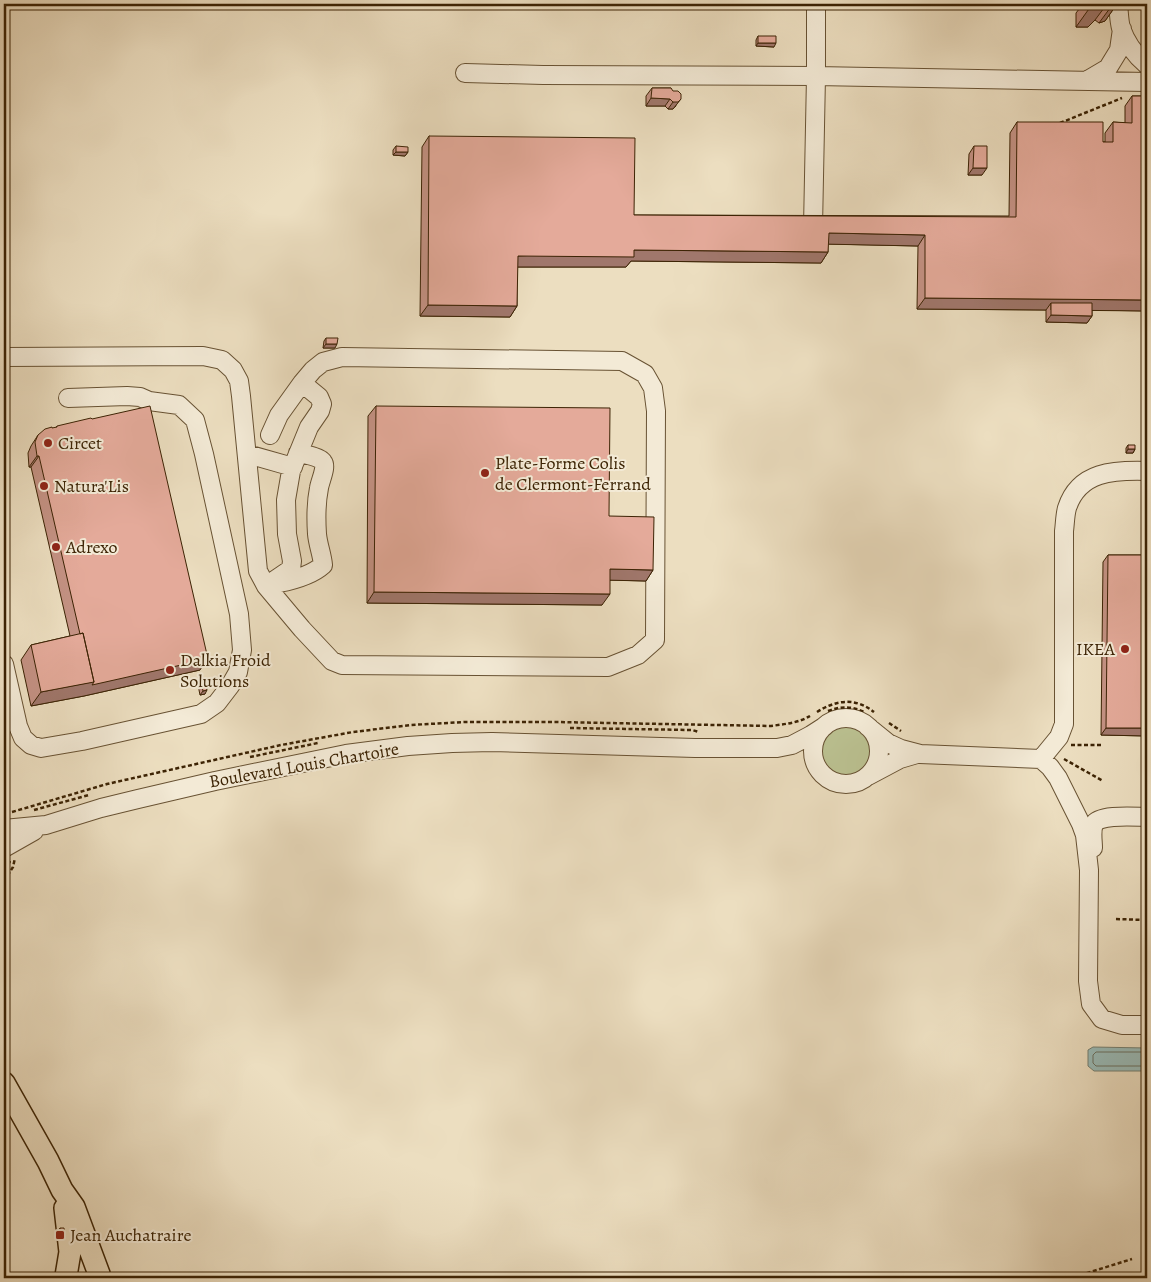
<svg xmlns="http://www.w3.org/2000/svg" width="1151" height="1282" font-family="Alegreya,serif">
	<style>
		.green { fill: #bac090; stroke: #7b724a }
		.water { fill: #99bbb8; stroke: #747e70 }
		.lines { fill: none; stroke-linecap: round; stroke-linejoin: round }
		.shore { stroke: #6a6f5e; stroke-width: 1 }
		.minor-casing { stroke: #685233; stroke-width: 20 }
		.major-casing { stroke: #3c2304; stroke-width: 24 }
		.path { stroke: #3c2304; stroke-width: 2.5; stroke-dasharray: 4 2.5; stroke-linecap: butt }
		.minor { stroke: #f3ead6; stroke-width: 18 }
		.major { stroke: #ecdec0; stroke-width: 21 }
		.wall { fill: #c49284; stroke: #3c2304 }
		.shaded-wall { fill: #a0776c; stroke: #3c2304 }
		.building { fill: #e4aa9a; stroke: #3c2304 }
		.poi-dot { fill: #8f2418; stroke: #f3ead6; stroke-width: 2 }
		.labels { text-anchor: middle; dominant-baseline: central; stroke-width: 4; stroke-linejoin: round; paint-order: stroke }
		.poi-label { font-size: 18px; fill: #3c2304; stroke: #f3ead6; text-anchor: start }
		.street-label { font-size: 18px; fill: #3c2304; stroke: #f3ead6 }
	</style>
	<rect width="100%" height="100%" fill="#ecdec0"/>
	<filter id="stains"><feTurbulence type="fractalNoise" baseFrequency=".004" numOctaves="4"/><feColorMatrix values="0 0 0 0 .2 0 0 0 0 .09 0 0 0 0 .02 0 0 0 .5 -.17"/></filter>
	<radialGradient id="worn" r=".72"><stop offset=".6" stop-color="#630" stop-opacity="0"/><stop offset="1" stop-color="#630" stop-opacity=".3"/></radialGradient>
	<path class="green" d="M819 752a27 27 0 1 1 54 0a27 27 0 1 1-54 0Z"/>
	<path class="water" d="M 1093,1047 L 1147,1048 L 1147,1071 L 1094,1071 L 1088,1066 L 1088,1050 Z"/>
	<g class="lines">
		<path class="shore" d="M 1147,1052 L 1096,1052 L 1093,1055 L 1093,1063 L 1096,1066 L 1147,1066"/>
		<defs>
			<path id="minor" d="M 1118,4 C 1119,12 1119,21 1121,28 C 1126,42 1136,56 1147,65
				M 465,73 L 543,75 L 816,76 L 1147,82
				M 1086,81 L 1108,68 L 1119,50 L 1122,29
				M 813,227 L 816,76 L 816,4
				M 4,357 L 203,356 L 222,360 L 233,370 L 239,381 L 241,396 L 258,571 L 266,586 L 302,629 L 332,661 L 342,665 L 608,667 L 638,655 L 655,640 L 656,411 L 653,388 L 645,374 L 622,361 L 342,357 L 323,362 L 313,370 L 302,383 L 279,415 L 270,435
				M 247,454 L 293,467
				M 279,583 C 294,580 312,575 323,565 C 322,554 318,545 317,534 C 316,519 316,503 319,488 C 320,481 327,467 323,462 C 321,457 304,454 298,453
				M 266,586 L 291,569 L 292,561 L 287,534 L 286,500 L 291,471 L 309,427 L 320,411 L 322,404 L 319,397 L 302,383
				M 4,664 L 18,726 L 23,738 L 31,745 L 41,748 L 82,741 L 201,714 L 217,703 L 230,686 L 238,672 L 242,650 L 239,614 L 204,454 L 195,420 L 179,405 L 149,401 L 140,397 L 127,396 L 68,398
				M813 751a33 33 0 1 1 66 0a33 33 0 1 1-66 0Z
				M 867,726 L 888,743 L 901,749 L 920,754 L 1041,759 L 1050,767 L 1058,778 L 1081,824 L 1085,835 L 1089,870 L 1088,981 L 1091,1004 L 1102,1019 L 1122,1025 L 1147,1025
				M 1041,759 L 1059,737 L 1064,724 L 1064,531 C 1065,524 1065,515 1067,508 C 1079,471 1114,470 1147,471
				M 868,776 L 900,759 L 917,754
				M 4,829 L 46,825 L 101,808 L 138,799 L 215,781 L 346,754 L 408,746 L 452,743 L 492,742 L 695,748 L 777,748 L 792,745 L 811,735 L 825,726
				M 4,848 L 34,831
				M 1093,848 C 1093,841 1091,831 1094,824 C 1099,814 1136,817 1147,817"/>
			<path id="major" d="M 4,1083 L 48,1161 L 62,1190 L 74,1207 L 99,1274
				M 65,1208 L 70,1252 L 66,1276"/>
		</defs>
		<use href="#minor" class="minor-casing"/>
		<use href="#major" class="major-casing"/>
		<path class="path" d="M 1060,123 L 1122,98
			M 828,711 C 841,706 852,706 864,712
			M 817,712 C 836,700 855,697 874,712
			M 889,723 L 901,731
			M 570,728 L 692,730 L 699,732
			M 1071,745 L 1102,745
			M 250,757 L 318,743
			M 1064,759 L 1103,781
			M 34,810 L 89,795
			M 12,812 L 107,784 L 281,745 L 353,732 L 411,725 L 464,722 L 555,722 L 771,726 C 785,724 798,723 810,716
			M 4,875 L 10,861
			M 4,881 L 13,867 L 15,858
			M 1116,919 L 1147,920
			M 1048,1278 L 1084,1274 L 1132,1259"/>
		<use href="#minor" class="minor"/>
		<use href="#major" class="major"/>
	</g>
	<path class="wall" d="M 1083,4 L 1117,4 L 1105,21 L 1099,23 L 1095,20 L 1088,27 L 1076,27 L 1076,13 Z
		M 758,36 L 774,47 L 756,46 L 756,40 Z
		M 652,88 L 671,88 L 676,106 L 673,109 L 668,109 L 665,106 L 646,106 L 646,96 Z
		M 1132,96 L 1147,96 L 1147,311 L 1092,310 L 1092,316 L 1087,323 L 1046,322 L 1046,310 L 917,309 L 918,246 L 828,244 L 828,252 L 821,263 L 631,261 L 626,267 L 517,267 L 517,306 L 510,317 L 420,316 L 422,147 L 429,136 L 634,215 L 1009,216 L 1010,133 L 1017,122 L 1103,142 L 1105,142 L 1105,133 L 1113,122 L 1125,123 L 1125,106 Z
		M 396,146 L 408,152 L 405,156 L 393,155 L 393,150 Z
		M 974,146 L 982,175 L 968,175 L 969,154 Z
		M 326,338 L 335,348 L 323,348 L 324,341 Z
		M 376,406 L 609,516 L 653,570 L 646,581 L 610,580 L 602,605 L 367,603 L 368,416 Z
		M 57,426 L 200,670 L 84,696 L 31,706 L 21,660 L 31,645 L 70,636 L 31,467 L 29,467 L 28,453 L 31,446 L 38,435 L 56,428 Z
		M 1128,445 L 1135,449 L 1133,453 L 1126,453 L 1126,448 Z
		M 1108,555 L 1147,555 L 1147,736 L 1101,735 L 1103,562 Z
		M 201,682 L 205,694 L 200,695 L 198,685 Z
		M 60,1228 L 62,1239 L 59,1240 L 58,1232 Z"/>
	<path class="shaded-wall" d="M 1107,4 L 1095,20 L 1088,27 L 1076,27 L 1091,6 Z
		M 1113,4 L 1117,4 L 1105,21 L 1099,23 Z
		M 758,43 L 776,43 L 774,47 L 756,46 Z
		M 651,98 L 670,99 L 665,106 L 646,106 Z
		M 681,99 L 673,109 L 668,109 L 673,102 Z
		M 396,152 L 408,152 L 405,156 L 393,155 Z
		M 973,168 L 987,168 L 982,175 L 968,175 Z
		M 829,233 L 925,235 L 918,246 L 821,244 Z
		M 634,250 L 828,252 L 821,263 L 631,261 L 626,267 L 510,267 L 518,256 Z
		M 925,298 L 1147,300 L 1147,311 L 1051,310 L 1051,303 L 1046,310 L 917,309 Z
		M 428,305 L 517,306 L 510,317 L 420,316 Z
		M 1051,315 L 1092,316 L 1087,323 L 1046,322 Z
		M 326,344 L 337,344 L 335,348 L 323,348 Z
		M 1128,449 L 1135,449 L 1133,453 L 1126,453 Z
		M 37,456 L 39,456 L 31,467 L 29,467 Z
		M 610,569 L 653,570 L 646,581 L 602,580 Z
		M 374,592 L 610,594 L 602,605 L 367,603 Z
		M 208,659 L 200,670 L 84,696 L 31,706 L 41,692 Z
		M 207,690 L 205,694 L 200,695 L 203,691 Z
		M 1106,728 L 1147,728 L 1147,736 L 1101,735 Z
		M 61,1236 L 65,1236 L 62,1239 L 59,1240 Z"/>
	<path class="building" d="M 1091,4 L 1105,4 L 1103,6 L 1091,6 Z
		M 758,36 L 776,36 L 776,43 L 758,43 Z
		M 652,88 L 671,88 L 673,91 L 678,91 L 681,94 L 681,99 L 678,102 L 673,102 L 670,99 L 651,98 Z
		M 1132,96 L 1147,96 L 1147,300 L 925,298 L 925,235 L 829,233 L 828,252 L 634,250 L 634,257 L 518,256 L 517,306 L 428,305 L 429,136 L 635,138 L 634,215 L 1016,217 L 1017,122 L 1103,122 L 1103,142 L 1113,142 L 1113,122 L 1132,123 Z
		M 396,146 L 408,147 L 408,152 L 396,152 Z
		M 974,146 L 987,146 L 987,168 L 973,168 Z
		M 1051,303 L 1092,303 L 1092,316 L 1051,315 Z
		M 326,338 L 338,338 L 337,344 L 326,344 Z
		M 150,406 L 208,659 L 92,685 L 94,682 L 83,633 L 80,634 L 39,456 L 37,456 L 35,442 L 38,435 L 45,429 L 52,427 L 52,428 L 57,427 L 57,426 L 91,418 L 92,419 Z
		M 376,406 L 610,408 L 609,516 L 654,517 L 653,570 L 610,569 L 610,594 L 374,592 Z
		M 1128,445 L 1135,445 L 1135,449 L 1128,449 Z
		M 1108,555 L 1147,555 L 1147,728 L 1106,728 Z
		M 83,633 L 94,682 L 41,692 L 31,645 Z
		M 205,681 L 207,690 L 203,691 L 201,682 Z
		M 60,1228 L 64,1228 L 65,1236 L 61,1236 Z
		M 397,1274 L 397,1278 L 391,1278 L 391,1275 Z"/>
	<g class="poi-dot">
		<circle cx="48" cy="443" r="5"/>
		<circle cx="485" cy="473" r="5"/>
		<circle cx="44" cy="486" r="5"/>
		<circle cx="56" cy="547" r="5"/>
		<circle cx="1125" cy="649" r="5"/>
		<circle cx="170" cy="670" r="5"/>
		<rect x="55" y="1230" width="10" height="10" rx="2.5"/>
	</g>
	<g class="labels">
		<g class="poi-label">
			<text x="58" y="443">Circet</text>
			<text x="495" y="463">Plate-Forme Colis<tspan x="495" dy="21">de Clermont-Ferrand</tspan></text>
			<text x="54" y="486">Natura'Lis</text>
			<text x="66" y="547">Adrexo</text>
			<text x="1115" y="649" text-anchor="end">IKEA</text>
			<text x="180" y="660">Dalkia Froid<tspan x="180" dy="21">Solutions</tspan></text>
			<text x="70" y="1235">Jean Auchatraire</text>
		</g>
		<g class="street-label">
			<text transform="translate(304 765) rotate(-10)">Boulevard Louis Chartoire</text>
		</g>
	</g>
	<rect width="1151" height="1282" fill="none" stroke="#ecdec0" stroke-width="20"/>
	<rect x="5" y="5" width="1141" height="1272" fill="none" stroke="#3c2304" stroke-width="2.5"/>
	<rect x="10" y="10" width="1131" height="1262" fill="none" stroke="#3c2304"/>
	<rect width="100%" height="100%" filter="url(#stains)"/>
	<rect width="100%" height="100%" fill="url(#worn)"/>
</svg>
